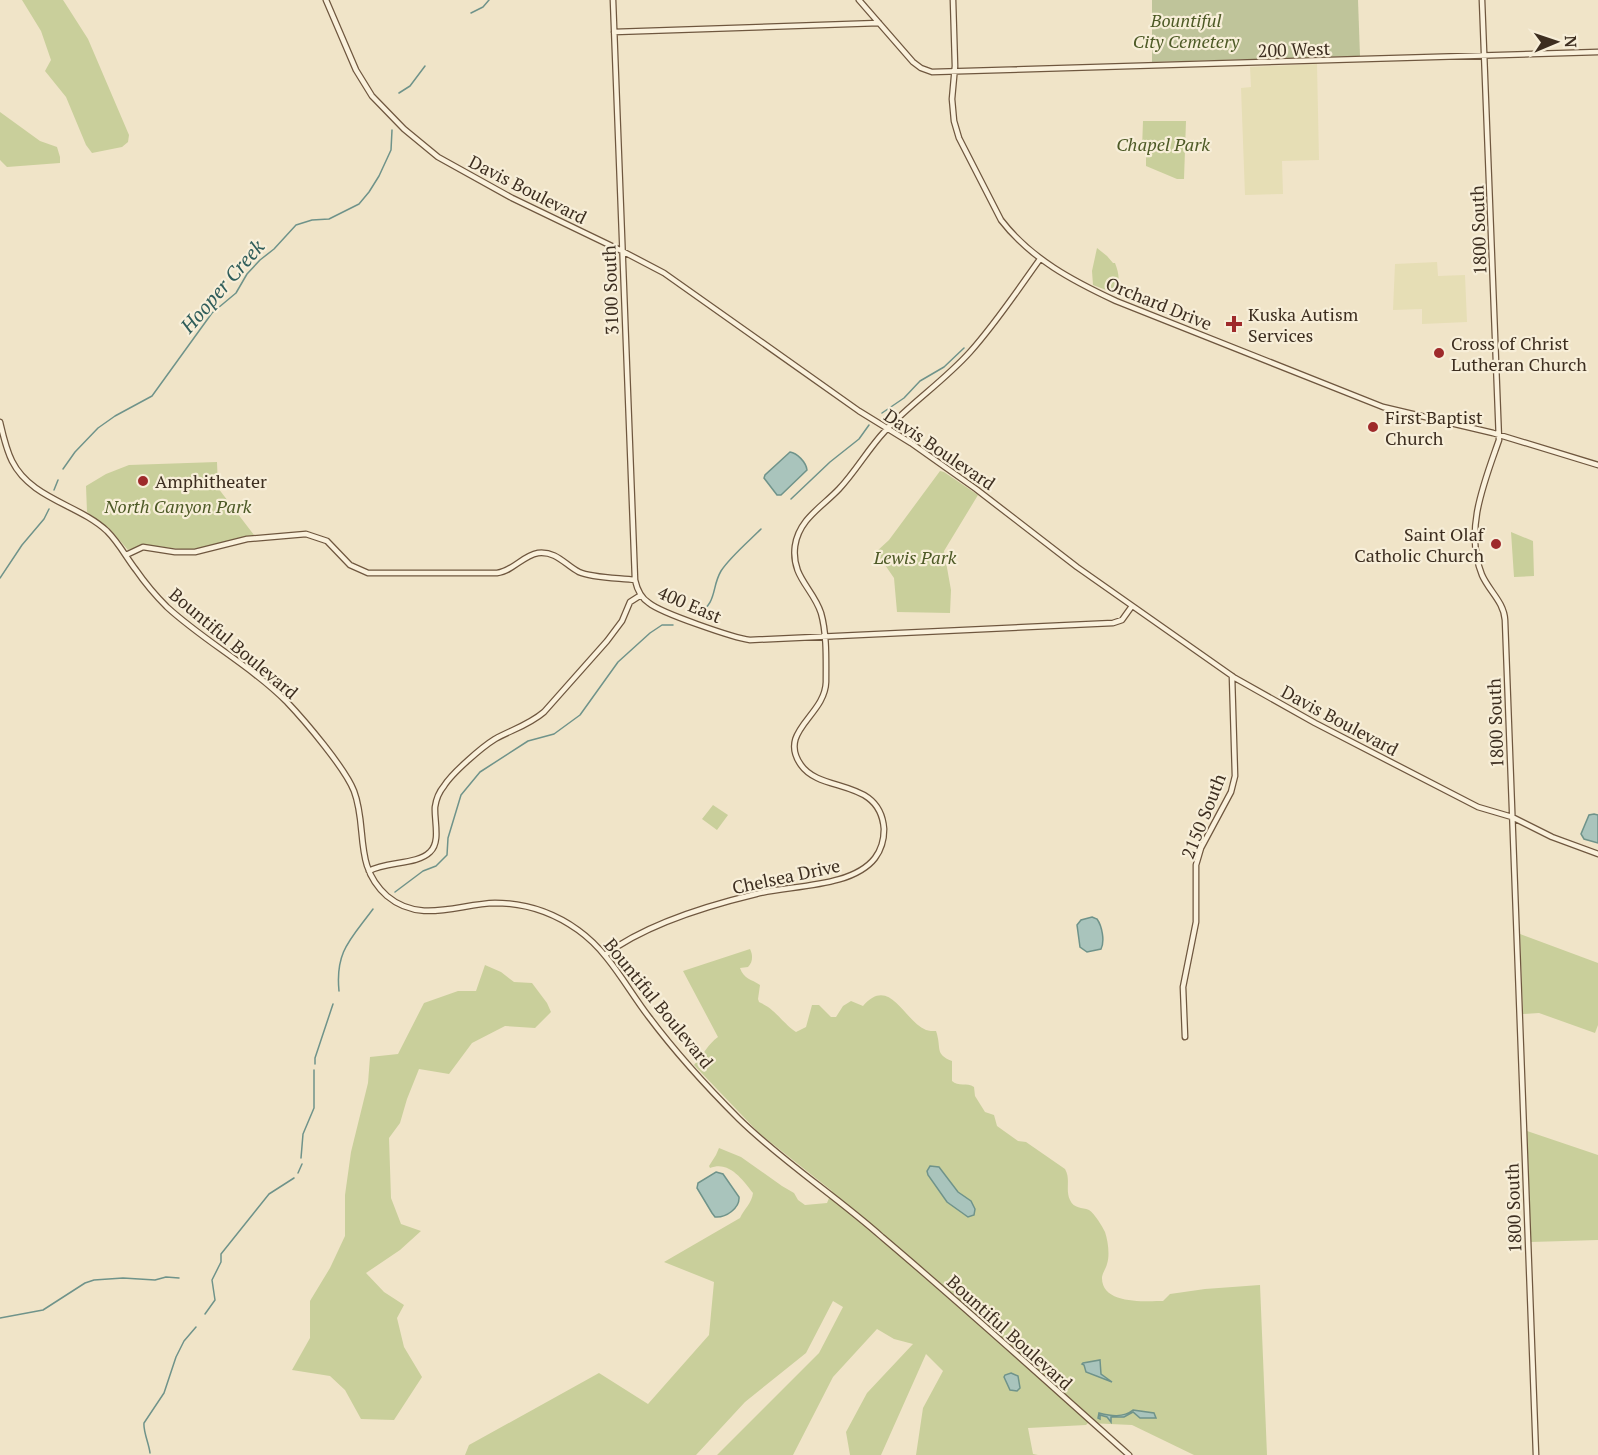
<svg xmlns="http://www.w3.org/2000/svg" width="1598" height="1455" font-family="'PT Serif',serif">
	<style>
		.farmland { fill: #e6deb5 }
		.green { fill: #c9cf9b }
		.cemetery { fill: #bfc49a }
		.water { fill: #a9c4bc; stroke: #6f938a; stroke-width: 1.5 }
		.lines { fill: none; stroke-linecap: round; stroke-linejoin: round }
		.stream { stroke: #6f938a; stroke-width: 1.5 }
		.secondary-casing { stroke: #6f573f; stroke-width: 7 }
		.secondary { stroke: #faf1dc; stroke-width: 4.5 }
		.poi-dot { fill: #9e2a2b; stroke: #f7eed8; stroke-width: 2 }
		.labels { text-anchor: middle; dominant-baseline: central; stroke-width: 4.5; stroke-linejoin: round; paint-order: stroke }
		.park-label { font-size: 18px; font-style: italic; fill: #4d5a26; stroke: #f7eed8 }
		.street-label { font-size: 18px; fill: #3d2e20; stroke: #f7eed8 }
		.poi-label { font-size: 18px; fill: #3d2e20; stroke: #f7eed8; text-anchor: start }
		.water-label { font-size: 20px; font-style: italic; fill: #2f5d5a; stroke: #f7eed8 }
	</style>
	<rect width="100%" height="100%" fill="#f0e4c8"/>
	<path class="farmland" d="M 1317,64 L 1319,160 L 1282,161 L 1283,194 L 1245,195 L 1241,88 L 1251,87 L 1250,67 Z
		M 1437,262 L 1438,276 L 1465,275 L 1467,322 L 1422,324 L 1422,309 L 1393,310 L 1395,264 Z"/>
	<path class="green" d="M 22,0 L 63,0 L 65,3 L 88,39 L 129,135 L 128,142 L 122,147 L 92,153 L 86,145 L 66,97 L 45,71 L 51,60 L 41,31 Z
		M 0,112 L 40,141 L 57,147 L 60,157 L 60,163 L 7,167 L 0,160 Z
		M 1143,121 L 1186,121 L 1184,179 L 1177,179 L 1146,166 L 1146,156 L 1142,149 Z
		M 1097,248 L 1107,256 L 1113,263 L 1115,263 C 1119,273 1121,284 1114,293 L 1093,285 L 1092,271 Z
		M 217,462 L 218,488 L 254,535 C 233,539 214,548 193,549 C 169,551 151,540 128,550 L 109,528 L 87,512 L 86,486 L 106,474 L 129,465 Z
		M 940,471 L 944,472 L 978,495 L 944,551 L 951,590 L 950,613 L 897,612 L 894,578 L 876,552 L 889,540 Z
		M 1511,532 L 1533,541 L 1534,576 L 1514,577 Z
		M 713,805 L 728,815 L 717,830 L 702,819 Z
		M 1520,934 L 1598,963 L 1598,1025 L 1595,1033 L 1539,1013 L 1523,1014 Z
		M 750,949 C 753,955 753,962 748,967 L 740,968 C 744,979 751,979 760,985 L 758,999 L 759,1002 C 777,1010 780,1021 796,1032 L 806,1027 L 812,1005 L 819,1005 L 831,1017 L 836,1017 L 843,1006 L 851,1001 L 863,1006 C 890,975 903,1020 926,1030 C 929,1031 932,1031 936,1031 C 942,1048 934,1054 952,1061 L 952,1081 C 958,1087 967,1082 974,1087 L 975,1096 L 985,1112 L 994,1115 L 997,1126 L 1018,1141 L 1026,1142 L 1065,1169 C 1071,1179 1065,1190 1070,1200 C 1074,1209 1082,1207 1089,1210 C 1095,1214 1102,1226 1105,1232 C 1108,1241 1110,1255 1107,1264 C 1106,1268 1103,1272 1102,1277 C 1101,1305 1146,1301 1163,1301 L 1170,1294 L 1205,1289 L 1260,1285 L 1267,1455 L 1194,1455 L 1132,1425 L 1088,1423 L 1086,1425 L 1028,1428 L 1033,1454 L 1038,1455 L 916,1455 L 923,1408 L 943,1371 L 926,1354 L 881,1455 L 850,1455 L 846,1432 L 867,1393 L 913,1344 L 894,1339 L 877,1329 L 833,1377 L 793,1455 L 717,1455 L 819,1353 L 843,1307 L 833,1301 L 806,1353 L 745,1402 L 696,1455 L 465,1455 L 469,1445 L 599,1373 L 648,1404 L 709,1335 L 714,1282 L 664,1262 L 740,1218 C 744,1209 752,1203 753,1193 C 743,1180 729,1160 710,1168 L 709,1166 L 716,1155 L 719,1148 L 741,1157 L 782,1186 L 794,1193 L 798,1200 L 805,1205 L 827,1203 L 832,1191 L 759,1133 L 694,1065 C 703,1055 708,1044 718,1037 L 683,971 Z
		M 485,965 L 501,972 L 514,982 L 532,983 L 547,1003 L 551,1012 L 535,1028 L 505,1026 L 472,1043 L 449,1074 L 419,1069 L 407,1099 L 400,1123 L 389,1138 L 391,1198 L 401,1224 L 421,1231 L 400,1250 L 366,1273 L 384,1292 L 404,1305 L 397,1318 L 404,1347 L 422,1377 L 394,1420 L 361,1419 L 345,1390 L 330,1376 L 292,1370 L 310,1338 L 310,1301 L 330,1268 L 345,1236 L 345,1195 L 351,1152 L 368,1083 L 370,1057 L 398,1054 L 424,1003 L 458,991 L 476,991 Z
		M 1527,1131 L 1598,1155 L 1598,1240 L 1531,1242 Z"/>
	<path class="cemetery" d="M 1152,0 L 1358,0 L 1360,56 L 1152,62 Z"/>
	<path class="water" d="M 790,452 C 797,453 806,462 807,470 L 781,495 L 777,495 L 764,478 L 765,475 Z
		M 1594,814 L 1598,815 L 1598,843 L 1584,839 L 1581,834 L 1589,815 Z
		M 1092,917 L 1097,919 C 1102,926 1105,941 1101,949 L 1087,952 L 1080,947 L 1077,925 L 1081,920 Z
		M 930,1166 L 939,1167 L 958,1192 L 971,1201 L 975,1209 L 974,1215 L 968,1217 L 947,1202 L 928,1175 L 927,1171 Z
		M 716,1172 L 723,1174 L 739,1197 C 740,1208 726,1218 715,1217 L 712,1213 L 697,1188 L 698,1183 Z
		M 1100,1360 L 1101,1374 L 1112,1382 L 1086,1372 L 1084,1365 L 1082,1364 L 1083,1363 Z
		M 1011,1373 L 1018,1376 L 1020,1388 L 1017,1391 L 1010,1390 L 1004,1377 L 1005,1375 Z
		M 1133,1410 L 1154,1413 L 1156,1418 L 1140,1418 L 1133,1412 L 1124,1417 L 1111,1417 L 1111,1422 L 1107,1417 L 1100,1415 L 1100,1419 L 1098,1418 L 1099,1413 C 1111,1416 1123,1418 1133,1410 Z"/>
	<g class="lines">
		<path class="stream" d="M 471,13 L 483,7 L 489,0
			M 399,93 L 410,86 L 425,66
			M 882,413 L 904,398 L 920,381 L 944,367 L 964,348
			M 63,469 L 75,452 L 98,428 L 115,416 L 152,396 L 212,313 L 236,293 L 247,274 L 260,260 L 274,249 L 296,225 L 312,220 L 329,219 L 359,204 L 369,192 L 379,176 L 391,150 L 392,130
			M 54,490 L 58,480
			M 791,499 L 830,462 L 859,439 L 869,425
			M 0,578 L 22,545 L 44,519 L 49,509
			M 697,615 C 718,602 711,588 721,571 C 729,558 750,540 761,529
			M 395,892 L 423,871 L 436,866 L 447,855 L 448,838 L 461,795 L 480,772 L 528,741 L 554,734 L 580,715 L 618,662 L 650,633 L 662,625 L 673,625
			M 339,991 C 335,951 351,939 373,909
			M 315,1064 L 315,1058 L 333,1004
			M 301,1158 L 303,1134 L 314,1108 L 314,1070
			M 298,1173 L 302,1164
			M 205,1314 L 215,1300 L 212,1280 L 221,1262 L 221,1254 L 269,1194 L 294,1178
			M 0,1318 L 43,1310 L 85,1283 L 94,1280 L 123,1278 L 155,1280 L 166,1277 L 179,1278
			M 150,1453 C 149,1444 143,1431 144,1423 L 164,1393 L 176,1357 L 184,1341 L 196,1327"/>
		<defs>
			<path id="secondary" d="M 326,0 L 356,70 L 372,96 L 404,129 L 438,157 L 512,198 L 622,251 L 664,273 L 859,411 L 911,443 L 976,489 L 1077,567 L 1235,678 L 1315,723 L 1478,807 L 1512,817 L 1552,837 L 1598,854
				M 613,0 L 635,580 C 637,589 641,598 649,603 C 661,613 734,638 750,640 L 1113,623 L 1122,620 L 1132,606
				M 859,0 L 913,62 L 921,68 L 932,72 L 1598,52
				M 953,0 L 955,66 L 952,99 L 954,121 L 959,138 L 1001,220 C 1031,259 1073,281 1116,301 L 1383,407 L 1493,433 L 1598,465
				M 1482,0 L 1499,440 C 1484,483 1464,530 1482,575 C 1489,591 1504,602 1505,620 L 1536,1455
				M 614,32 L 879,23
				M 0,422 C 3,435 6,449 12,461 C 31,499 78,504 107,531 C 119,543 126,557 136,570 C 145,583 156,596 167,607 C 204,641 251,666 287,702 C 305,721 345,768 354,791 C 368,828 353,866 387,896 C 420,924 458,904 495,903 C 525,903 554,913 578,930 C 609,952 626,987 649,1017 C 676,1053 707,1087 739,1119 C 783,1162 836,1196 882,1237 C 966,1308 1047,1382 1129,1455
				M 126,555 L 143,547 L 175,552 L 195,552 L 247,539 L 306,534 L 327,541 L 350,565 L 368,573 L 497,573 C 513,571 522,556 538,553 C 557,551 565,565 579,572 C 592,578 620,578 635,580
				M 369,871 C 386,861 417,865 430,852 C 441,842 434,820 435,807 C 436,800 439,792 444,786 C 452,773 482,747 495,739 C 511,730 529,725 544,712 L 607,641 L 622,621 L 630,602 L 641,595
				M 605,955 C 646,924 706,906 756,894 C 790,885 852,888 875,858 C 881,850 884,839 884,829 C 880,777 821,794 801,765 C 777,731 825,716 826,682 C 826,660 827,634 821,613 C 813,588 791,577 795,546 C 799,519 822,507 839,489 C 856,471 868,449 885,431 C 911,403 944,381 970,352 C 996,323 1017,291 1040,259
				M 1185,1037 L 1183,987 L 1196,922 L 1196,865 L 1201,848 L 1231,792 L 1235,776 L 1232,676"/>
		</defs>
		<use href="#secondary" class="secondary-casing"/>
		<use href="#secondary" class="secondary"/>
	</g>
	<g class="poi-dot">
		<path d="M1231 315h6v6h6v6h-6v6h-6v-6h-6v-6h6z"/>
		<circle cx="1439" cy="353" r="6"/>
		<circle cx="1373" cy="427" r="6"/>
		<circle cx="143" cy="481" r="6"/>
		<circle cx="1496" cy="544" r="6"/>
	</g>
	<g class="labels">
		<g class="park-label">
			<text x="1186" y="20">Bountiful<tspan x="1186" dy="21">City Cemetery</tspan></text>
			<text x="1163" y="144">Chapel Park</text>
			<text x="178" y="506">North Canyon Park</text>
			<text x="915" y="557">Lewis Park</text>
		</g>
		<g class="street-label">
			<text transform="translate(1294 49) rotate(-2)">200 West</text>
			<text transform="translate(528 189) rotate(27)">Davis Boulevard</text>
			<text transform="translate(1478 230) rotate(-92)">1800 South</text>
			<text transform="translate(610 290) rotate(-92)">3100 South</text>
			<text transform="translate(1159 303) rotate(22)">Orchard Drive</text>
			<text transform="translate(940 449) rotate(34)">Davis Boulevard</text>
			<text transform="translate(690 604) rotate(23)">400 East</text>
			<text transform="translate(234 643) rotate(40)">Bountiful Boulevard</text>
			<text transform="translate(1340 720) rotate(28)">Davis Boulevard</text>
			<text transform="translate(1495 723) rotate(-92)">1800 South</text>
			<text transform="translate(1203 816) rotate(-68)">2150 South</text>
			<text transform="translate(786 876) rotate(-12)">Chelsea Drive</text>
			<text transform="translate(659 1003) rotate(51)">Bountiful Boulevard</text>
			<text transform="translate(1513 1208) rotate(-92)">1800 South</text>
			<text transform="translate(1010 1332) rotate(42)">Bountiful Boulevard</text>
		</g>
		<g class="poi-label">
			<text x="1248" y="314">Kuska Autism<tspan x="1248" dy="21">Services</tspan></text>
			<text x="1451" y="343">Cross of Christ<tspan x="1451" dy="21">Lutheran Church</tspan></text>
			<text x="1385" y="417">First Baptist<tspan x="1385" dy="21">Church</tspan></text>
			<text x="155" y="481">Amphitheater</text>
			<text x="1484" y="534" text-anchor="end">Saint Olaf<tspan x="1484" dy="21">Catholic Church</tspan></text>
		</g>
		<g class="water-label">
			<text transform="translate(222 286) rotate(-49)">Hooper Creek</text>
		</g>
	</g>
	<g transform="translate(1556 42) rotate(88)" stroke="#f7eed8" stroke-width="4.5" paint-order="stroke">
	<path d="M0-4.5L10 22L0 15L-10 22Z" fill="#3d2e20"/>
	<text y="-9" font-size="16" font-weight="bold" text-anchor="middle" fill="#3d2e20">N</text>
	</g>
</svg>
